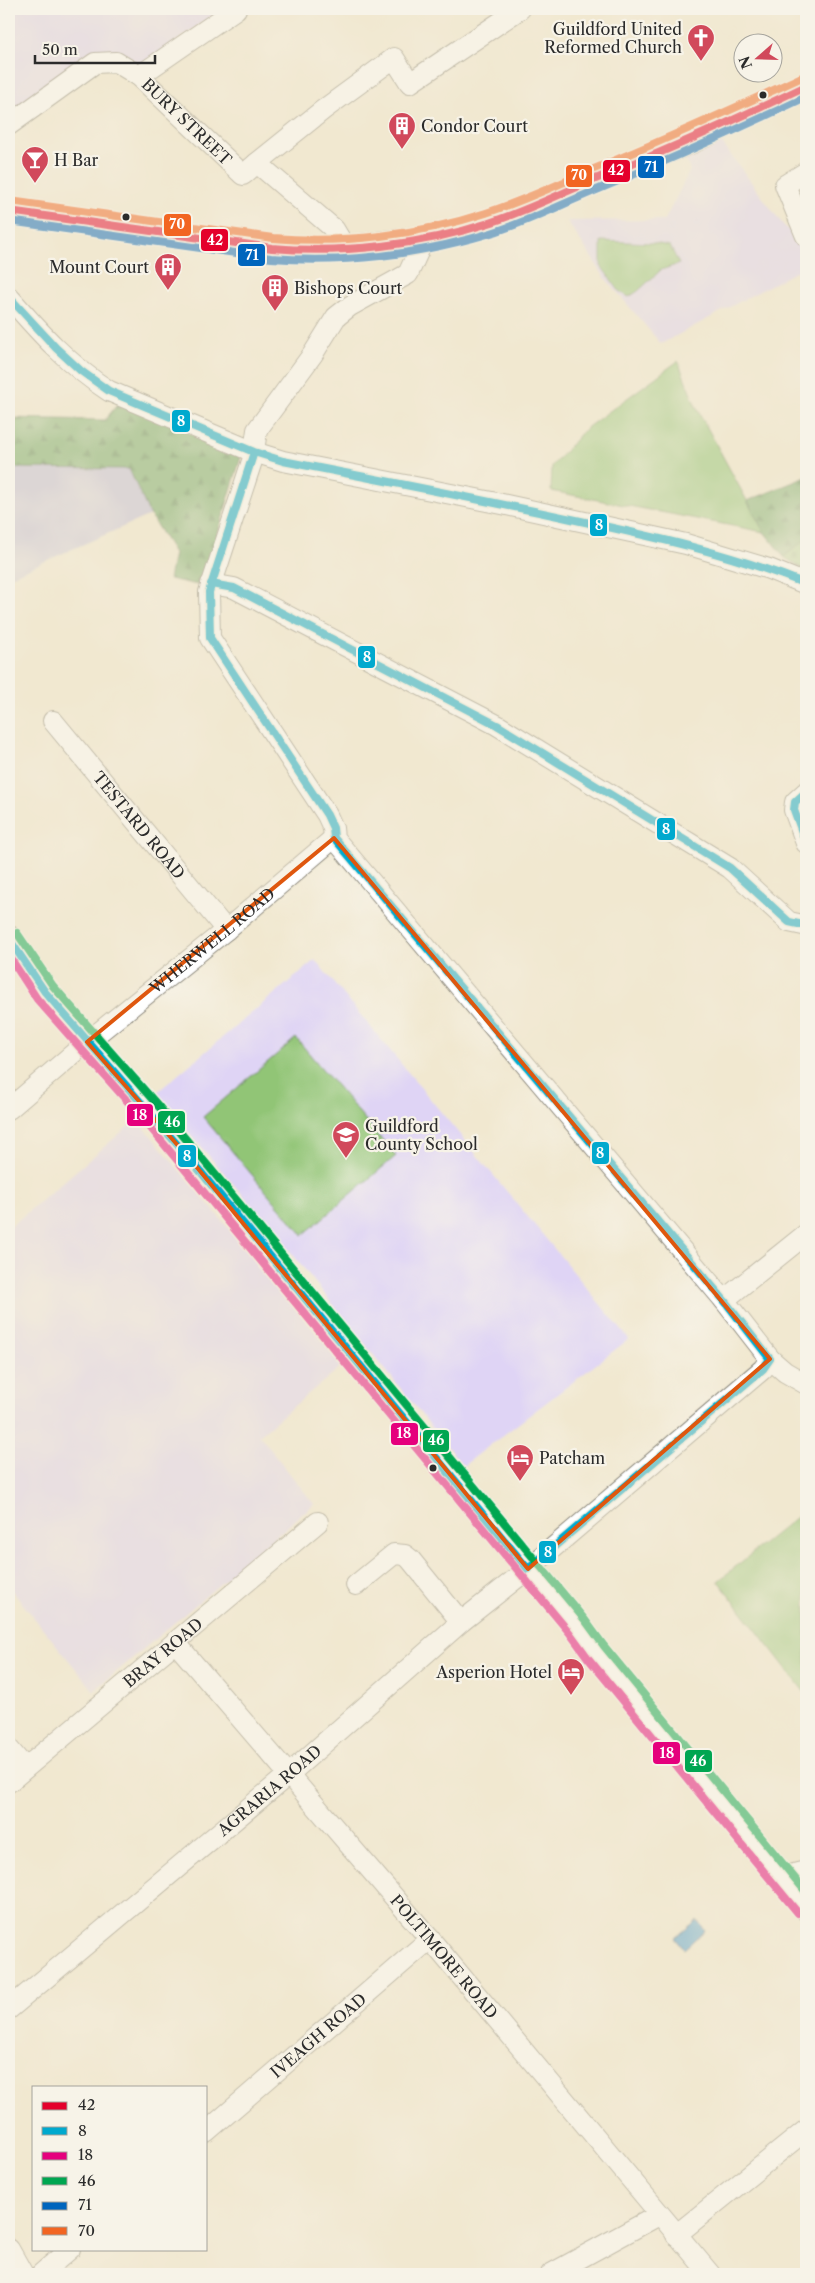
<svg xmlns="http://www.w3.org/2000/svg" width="815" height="2283" font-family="'Libre Caslon Text',serif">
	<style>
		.built { fill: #dfd4f5 }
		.railway { fill: #c3c0db }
		.green { fill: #91c576; stroke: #5e7850 }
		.forest { fill: url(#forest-firs); stroke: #506a49 }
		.cemetery { fill: url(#cemetery-stones); stroke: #5e7850 }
		.water { fill: #5aa4d2; stroke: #42687e }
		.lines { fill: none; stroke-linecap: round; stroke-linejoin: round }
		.minor-casing { stroke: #8e8a7e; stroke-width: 22 }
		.major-casing { stroke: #8e8a7e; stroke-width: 28 }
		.minor { stroke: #fff; stroke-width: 20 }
		.major { stroke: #fff; stroke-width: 25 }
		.bus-1-casing { stroke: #f7f3e8; stroke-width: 11 }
		.bus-2-casing { stroke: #f7f3e8; stroke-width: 11 }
		.bus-3-casing { stroke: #f7f3e8; stroke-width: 11 }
		.bus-4-casing { stroke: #f7f3e8; stroke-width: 11 }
		.bus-5-casing { stroke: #f7f3e8; stroke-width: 11 }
		.bus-6-casing { stroke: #f7f3e8; stroke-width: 11 }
		.bus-1 { stroke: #e4002b; stroke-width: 8 }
		.bus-2 { stroke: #00a9ce; stroke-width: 8 }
		.bus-3 { stroke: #e5007d; stroke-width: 8 }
		.bus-4 { stroke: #00a651; stroke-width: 8 }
		.bus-5 { stroke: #0065bd; stroke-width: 8 }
		.bus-6 { stroke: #f26522; stroke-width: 8 }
		.marked { fill: none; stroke: #df570e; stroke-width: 4; stroke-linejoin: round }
		.bus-dot { fill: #2b2b2b; stroke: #f7f3e8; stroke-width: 2 }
		.labels { text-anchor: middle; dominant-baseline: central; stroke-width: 4.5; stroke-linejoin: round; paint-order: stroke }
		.poi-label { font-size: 16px; fill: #2b2b2b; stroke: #f7f3e8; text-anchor: start }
		.street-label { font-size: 16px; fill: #2b2b2b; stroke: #f7f3e8 }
		.line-badge { stroke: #f7f3e8; stroke-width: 2 }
		.badge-label { font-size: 14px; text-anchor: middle; font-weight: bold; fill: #fff }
	</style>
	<defs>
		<pattern id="forest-firs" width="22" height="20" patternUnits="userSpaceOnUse" patternTransform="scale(1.25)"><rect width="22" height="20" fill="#74aa67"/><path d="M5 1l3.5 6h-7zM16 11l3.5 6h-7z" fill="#5f8b55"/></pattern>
		<pattern id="cemetery-stones" width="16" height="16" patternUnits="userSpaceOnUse" patternTransform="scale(1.25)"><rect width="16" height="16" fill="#91c576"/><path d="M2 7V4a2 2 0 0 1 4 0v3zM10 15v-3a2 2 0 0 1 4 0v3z" fill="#7da966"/></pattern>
	</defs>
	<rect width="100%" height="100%" fill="#f7f3e8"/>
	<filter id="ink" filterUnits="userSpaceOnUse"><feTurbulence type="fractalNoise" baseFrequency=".02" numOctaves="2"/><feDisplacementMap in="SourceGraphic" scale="10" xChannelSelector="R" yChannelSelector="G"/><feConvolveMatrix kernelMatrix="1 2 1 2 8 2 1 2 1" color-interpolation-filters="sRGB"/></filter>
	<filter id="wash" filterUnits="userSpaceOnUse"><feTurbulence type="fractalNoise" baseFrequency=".0096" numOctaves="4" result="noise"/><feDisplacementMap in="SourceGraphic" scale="20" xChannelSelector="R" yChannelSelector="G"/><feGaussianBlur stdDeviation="1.12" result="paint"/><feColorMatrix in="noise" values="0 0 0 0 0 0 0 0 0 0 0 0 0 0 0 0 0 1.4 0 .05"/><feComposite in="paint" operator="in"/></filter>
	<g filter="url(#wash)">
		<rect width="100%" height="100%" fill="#f1e8d0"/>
		<path class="built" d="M 9,9 L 222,9 L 143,65 L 103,66 L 9,121 Z
			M 721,142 L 784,226 L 806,243 L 806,266 L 661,344 L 606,279 L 567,221 L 665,220 L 690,170 L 685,159 Z
			M 315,960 L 629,1339 L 463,1466 L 268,1224 L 155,1094 Z
			M 137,1119 L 343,1365 L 259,1435 L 314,1504 L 94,1691 L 9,1587 L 9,1228 Z"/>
		<path class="railway" d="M 9,468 L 129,469 L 150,515 L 9,577 Z"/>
		<path class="green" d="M 601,241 L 654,243 L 670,246 L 679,264 L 661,270 L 638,291 L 629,297 L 620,292 L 601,266 Z
			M 678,361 L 696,407 L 764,532 L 551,491 L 552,466 L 585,429 Z
			M 296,1038 L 396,1156 L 303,1235 L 203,1117 Z
			M 806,1509 L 806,1694 L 718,1581 Z"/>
		<path class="forest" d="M 120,401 L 241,457 L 202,586 L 169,579 L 174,553 L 150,515 L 129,469 L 9,468 L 9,418 L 105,420 Z
			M 806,477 L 806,539 L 784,557 L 764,532 L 747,501 Z"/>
		<path class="cemetery" d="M 806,539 L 806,571 L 784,557 Z"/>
		<path class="water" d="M 697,1920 L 705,1930 L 684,1949 L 675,1938 Z"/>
	</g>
	<g filter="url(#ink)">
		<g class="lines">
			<defs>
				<g id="minor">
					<path d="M 139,76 L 236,9"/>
					<path id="s1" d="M 9,125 L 95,63 L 116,62 L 139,76 L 243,175 L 257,163 L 334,229 L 346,249"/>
					<path d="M 257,163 L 323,110 L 394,58 L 410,83 L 520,9"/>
					<path d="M 806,172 L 785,185 L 806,236"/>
					<path d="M 424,239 L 408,274 L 350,306 L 336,317 L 313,354 L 257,430 L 253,458 L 209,592 L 210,638 L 327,815 L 333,828 L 334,838 L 724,1300 L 770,1359 L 785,1372 L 806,1384"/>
					<path d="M 9,297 C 39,332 70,366 109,391 L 254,452 L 283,461 L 502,504 L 686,544 L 769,569 L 806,584"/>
					<path d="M 211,584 L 234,588 L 497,725 L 730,868 L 789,922 L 803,925 L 806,923"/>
					<path id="s2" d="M 53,721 L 226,930"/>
					<path d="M 806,792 L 795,802 L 794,810 L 806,843"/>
					<path id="s3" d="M 9,1109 L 87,1042 L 226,930 L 334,838"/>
					<path d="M 724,1300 L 806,1234"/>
					<path d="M 356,1585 L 394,1554 L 405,1555 L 410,1559 L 461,1622"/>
					<path id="s4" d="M 175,1642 L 430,1939 L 710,2274"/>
					<path d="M 9,1749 L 25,1768"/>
					<path id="s5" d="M 9,1782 L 318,1522"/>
					<path d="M 782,1877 L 806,1871"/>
					<path id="s6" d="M 9,2009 L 288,1775 L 461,1622 L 528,1569 L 763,1369 L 770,1359"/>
					<path id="s7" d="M 206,2132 L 430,1939"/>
					<path d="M 676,2235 L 806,2130"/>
					<path d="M 9,2249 L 23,2274"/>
					<path d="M 41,2274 L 70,2249"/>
					<path d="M 551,2274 L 659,2215"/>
				</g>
				<path id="major" d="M 9,211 L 272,248 L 310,251 L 346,249 L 424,239 L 489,223 L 692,140 L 806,86
					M 9,939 L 45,992 L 152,1114 L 577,1626 L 596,1652 L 806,1907"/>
			</defs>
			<use href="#minor" class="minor-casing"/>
			<use href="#major" class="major-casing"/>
			<use href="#minor" class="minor"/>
			<use href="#major" class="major"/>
			<defs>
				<path id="bus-1" d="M 9,211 L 272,248 C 342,254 422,245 489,223 C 526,211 562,193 598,178 C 669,150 737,119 806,86"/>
				<path id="bus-2" d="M 9,297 L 56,348 L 81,371 L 109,391 L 254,452 L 283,461 C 381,480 479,499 576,520 C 655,537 732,554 806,584
					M 211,584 L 234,588 L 497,725 L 730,868 L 789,922 L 803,925 L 806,923
					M 806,792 L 795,802 L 794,810 L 806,843
					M 9,939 L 45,992 L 195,1165 L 528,1569 L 763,1369 L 770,1359 L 724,1300 L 334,838 L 333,828 L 327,815 L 210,638 L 209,592 L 254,452"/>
				<path id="bus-3" d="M 9,956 L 37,999 L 144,1120 L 569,1632 L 588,1658 L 798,1913"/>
				<path id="bus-4" d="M 17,933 L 53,986 L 160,1108 L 585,1620 L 604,1646 L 806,1892"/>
				<path id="bus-5" d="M 9,221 L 271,258 C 344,264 420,254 491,233 C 528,222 564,203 599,189 C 669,160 738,129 806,97"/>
				<path id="bus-6" d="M 10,201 L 273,238 C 343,244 419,235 486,213 C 523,201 559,184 594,169 C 665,140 733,109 802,77"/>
			</defs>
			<use href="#bus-1" class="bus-1-casing"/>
			<use href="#bus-2" class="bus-2-casing"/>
			<use href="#bus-3" class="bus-3-casing"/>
			<use href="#bus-4" class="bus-4-casing"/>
			<use href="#bus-5" class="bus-5-casing"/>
			<use href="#bus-6" class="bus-6-casing"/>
			<use href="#bus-1" class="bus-1"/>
			<use href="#bus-2" class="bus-2"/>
			<use href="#bus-3" class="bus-3"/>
			<use href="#bus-4" class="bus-4"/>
			<use href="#bus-5" class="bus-5"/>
			<use href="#bus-6" class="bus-6"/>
		</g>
	</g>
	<path d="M0 0H815V2283H0ZM 334,838 L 770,1359 L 528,1569 L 195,1165 L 87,1042 Z" fill="#f1e8d0" fill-opacity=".55" fill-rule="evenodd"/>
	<path class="marked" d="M 334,838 L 770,1359 L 528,1569 L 195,1165 L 87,1042 Z"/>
	<defs>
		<symbol id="church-pin" viewBox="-11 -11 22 30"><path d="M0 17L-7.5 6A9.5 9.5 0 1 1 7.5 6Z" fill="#d1495b" stroke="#f7f3e8"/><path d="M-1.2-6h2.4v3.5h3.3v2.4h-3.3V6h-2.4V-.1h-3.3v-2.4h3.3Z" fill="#fff"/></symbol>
		<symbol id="building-pin" viewBox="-11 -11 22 30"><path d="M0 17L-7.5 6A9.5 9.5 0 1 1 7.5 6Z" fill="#d1495b" stroke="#f7f3e8"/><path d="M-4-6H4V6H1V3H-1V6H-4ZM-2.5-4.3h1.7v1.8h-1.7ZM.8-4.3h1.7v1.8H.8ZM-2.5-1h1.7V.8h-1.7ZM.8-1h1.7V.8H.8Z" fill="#fff"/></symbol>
		<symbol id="bar-pin" viewBox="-11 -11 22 30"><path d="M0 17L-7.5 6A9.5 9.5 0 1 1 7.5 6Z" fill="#d1495b" stroke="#f7f3e8"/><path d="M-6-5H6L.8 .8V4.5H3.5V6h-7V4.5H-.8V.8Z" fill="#fff"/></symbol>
		<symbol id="school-pin" viewBox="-11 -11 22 30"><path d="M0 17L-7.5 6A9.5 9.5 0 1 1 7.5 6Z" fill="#d1495b" stroke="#f7f3e8"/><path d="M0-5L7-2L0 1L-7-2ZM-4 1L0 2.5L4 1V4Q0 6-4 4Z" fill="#fff"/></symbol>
		<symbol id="hotel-pin" viewBox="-11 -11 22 30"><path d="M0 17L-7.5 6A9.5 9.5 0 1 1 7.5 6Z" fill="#d1495b" stroke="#f7f3e8"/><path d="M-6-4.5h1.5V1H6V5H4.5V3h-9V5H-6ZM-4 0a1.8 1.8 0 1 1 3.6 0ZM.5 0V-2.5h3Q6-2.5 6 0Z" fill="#fff"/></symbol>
	</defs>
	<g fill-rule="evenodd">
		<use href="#church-pin" x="685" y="22" width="32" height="43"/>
		<use href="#building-pin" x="386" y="110" width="32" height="43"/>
		<use href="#bar-pin" x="19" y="144" width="32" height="43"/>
		<use href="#building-pin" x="152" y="251" width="32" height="43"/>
		<use href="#building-pin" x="259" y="272" width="32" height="43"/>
		<use href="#school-pin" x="330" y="1119" width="32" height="43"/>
		<use href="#hotel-pin" x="504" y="1442" width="32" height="43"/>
		<use href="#hotel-pin" x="555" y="1656" width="32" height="43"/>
	</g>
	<g class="bus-dot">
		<circle cx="763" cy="95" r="4.5"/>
		<circle cx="126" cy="217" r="4.5"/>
		<circle cx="433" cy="1468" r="4.5"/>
	</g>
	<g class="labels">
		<g class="poi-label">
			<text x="682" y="29" text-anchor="end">Guildford United<tspan x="682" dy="18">Reformed Church</tspan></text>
			<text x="421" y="126">Condor Court</text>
			<text x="54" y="160">H Bar</text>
			<text x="149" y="267" text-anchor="end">Mount Court</text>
			<text x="294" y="288">Bishops Court</text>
			<text x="365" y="1126">Guildford<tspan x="365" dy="18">County School</tspan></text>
			<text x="539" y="1458">Patcham</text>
			<text x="552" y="1672" text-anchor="end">Asperion Hotel</text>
		</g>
		<g class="street-label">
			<text stroke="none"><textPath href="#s1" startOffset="220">BURY STREET</textPath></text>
			<text stroke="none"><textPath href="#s2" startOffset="135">TESTARD ROAD</textPath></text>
			<text stroke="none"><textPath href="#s3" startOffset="264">WHERWELL ROAD</textPath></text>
			<text stroke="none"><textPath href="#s5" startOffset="201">BRAY ROAD</textPath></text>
			<text stroke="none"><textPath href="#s6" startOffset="340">AGRARIA ROAD</textPath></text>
			<text stroke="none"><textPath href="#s4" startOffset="414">POLTIMORE ROAD</textPath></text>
			<text stroke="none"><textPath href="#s7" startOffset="148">IVEAGH ROAD</textPath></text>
		</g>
	</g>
	<g class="line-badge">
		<rect x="637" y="155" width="28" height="24" rx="5" fill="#0065bd"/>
		<rect x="602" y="159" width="29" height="24" rx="5" fill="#e4002b"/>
		<rect x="565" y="164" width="28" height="24" rx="5" fill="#f26522"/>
		<rect x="163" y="213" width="29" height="24" rx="5" fill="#f26522"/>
		<rect x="200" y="228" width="29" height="24" rx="5" fill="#e4002b"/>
		<rect x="237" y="243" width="29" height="24" rx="5" fill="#0065bd"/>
		<rect x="171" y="409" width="20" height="24" rx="5" fill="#00a9ce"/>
		<rect x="589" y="513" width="19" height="24" rx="5" fill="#00a9ce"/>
		<rect x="357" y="645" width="19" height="24" rx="5" fill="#00a9ce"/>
		<rect x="656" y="817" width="20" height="24" rx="5" fill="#00a9ce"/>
		<rect x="126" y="1103" width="28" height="24" rx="5" fill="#e5007d"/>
		<rect x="157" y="1110" width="29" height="24" rx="5" fill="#00a651"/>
		<rect x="591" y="1141" width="19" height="24" rx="5" fill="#00a9ce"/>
		<rect x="177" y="1144" width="20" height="24" rx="5" fill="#00a9ce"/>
		<rect x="390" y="1422" width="29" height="24" rx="5" fill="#e5007d"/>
		<rect x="422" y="1429" width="28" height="24" rx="5" fill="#00a651"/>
		<rect x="538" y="1540" width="19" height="24" rx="5" fill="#00a9ce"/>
		<rect x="652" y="1741" width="29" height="24" rx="5" fill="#e5007d"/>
		<rect x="684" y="1749" width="29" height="24" rx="5" fill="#00a651"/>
	</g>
	<g class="badge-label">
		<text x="651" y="172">71</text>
		<text x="616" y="175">42</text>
		<text x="579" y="180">70</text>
		<text x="177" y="229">70</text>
		<text x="215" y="245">42</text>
		<text x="252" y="260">71</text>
		<text x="181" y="426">8</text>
		<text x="599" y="530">8</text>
		<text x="367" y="662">8</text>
		<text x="666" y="834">8</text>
		<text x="140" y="1120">18</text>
		<text x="172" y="1127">46</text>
		<text x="600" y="1158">8</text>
		<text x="187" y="1161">8</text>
		<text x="404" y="1438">18</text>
		<text x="436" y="1445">46</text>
		<text x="548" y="1557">8</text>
		<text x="667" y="1758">18</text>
		<text x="698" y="1766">46</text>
	</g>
	<rect width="815" height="2283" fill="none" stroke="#f7f3e8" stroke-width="30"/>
	<rect x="32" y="2086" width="175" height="165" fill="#f7f3e8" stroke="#a5a39c"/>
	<rect x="42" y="2102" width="25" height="8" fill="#e4002b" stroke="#a5a39c"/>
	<text x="78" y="2110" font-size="15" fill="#2b2b2b">42</text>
	<rect x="42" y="2127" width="25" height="8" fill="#00a9ce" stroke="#a5a39c"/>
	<text x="78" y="2136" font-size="15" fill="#2b2b2b">8</text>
	<rect x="42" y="2152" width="25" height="8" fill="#e5007d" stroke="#a5a39c"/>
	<text x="78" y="2160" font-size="15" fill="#2b2b2b">18</text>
	<rect x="42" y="2177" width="25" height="8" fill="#00a651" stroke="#a5a39c"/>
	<text x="78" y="2186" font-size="15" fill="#2b2b2b">46</text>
	<rect x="42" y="2202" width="25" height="8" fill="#0065bd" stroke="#a5a39c"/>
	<text x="78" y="2210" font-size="15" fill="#2b2b2b">71</text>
	<rect x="42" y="2227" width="25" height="8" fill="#f26522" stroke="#a5a39c"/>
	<text x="78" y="2236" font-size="15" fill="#2b2b2b">70</text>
	<g transform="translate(758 58) rotate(250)"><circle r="24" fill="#f7f3e8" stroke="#a5a39c"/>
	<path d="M0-4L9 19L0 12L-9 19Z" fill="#d1495b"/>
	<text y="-8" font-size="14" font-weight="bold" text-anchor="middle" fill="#2b2b2b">N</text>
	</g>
	<path d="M35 55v8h120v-8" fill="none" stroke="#2b2b2b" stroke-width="2.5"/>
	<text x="42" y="55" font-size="15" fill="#2b2b2b" stroke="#f7f3e8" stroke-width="4" paint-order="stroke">50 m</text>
</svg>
